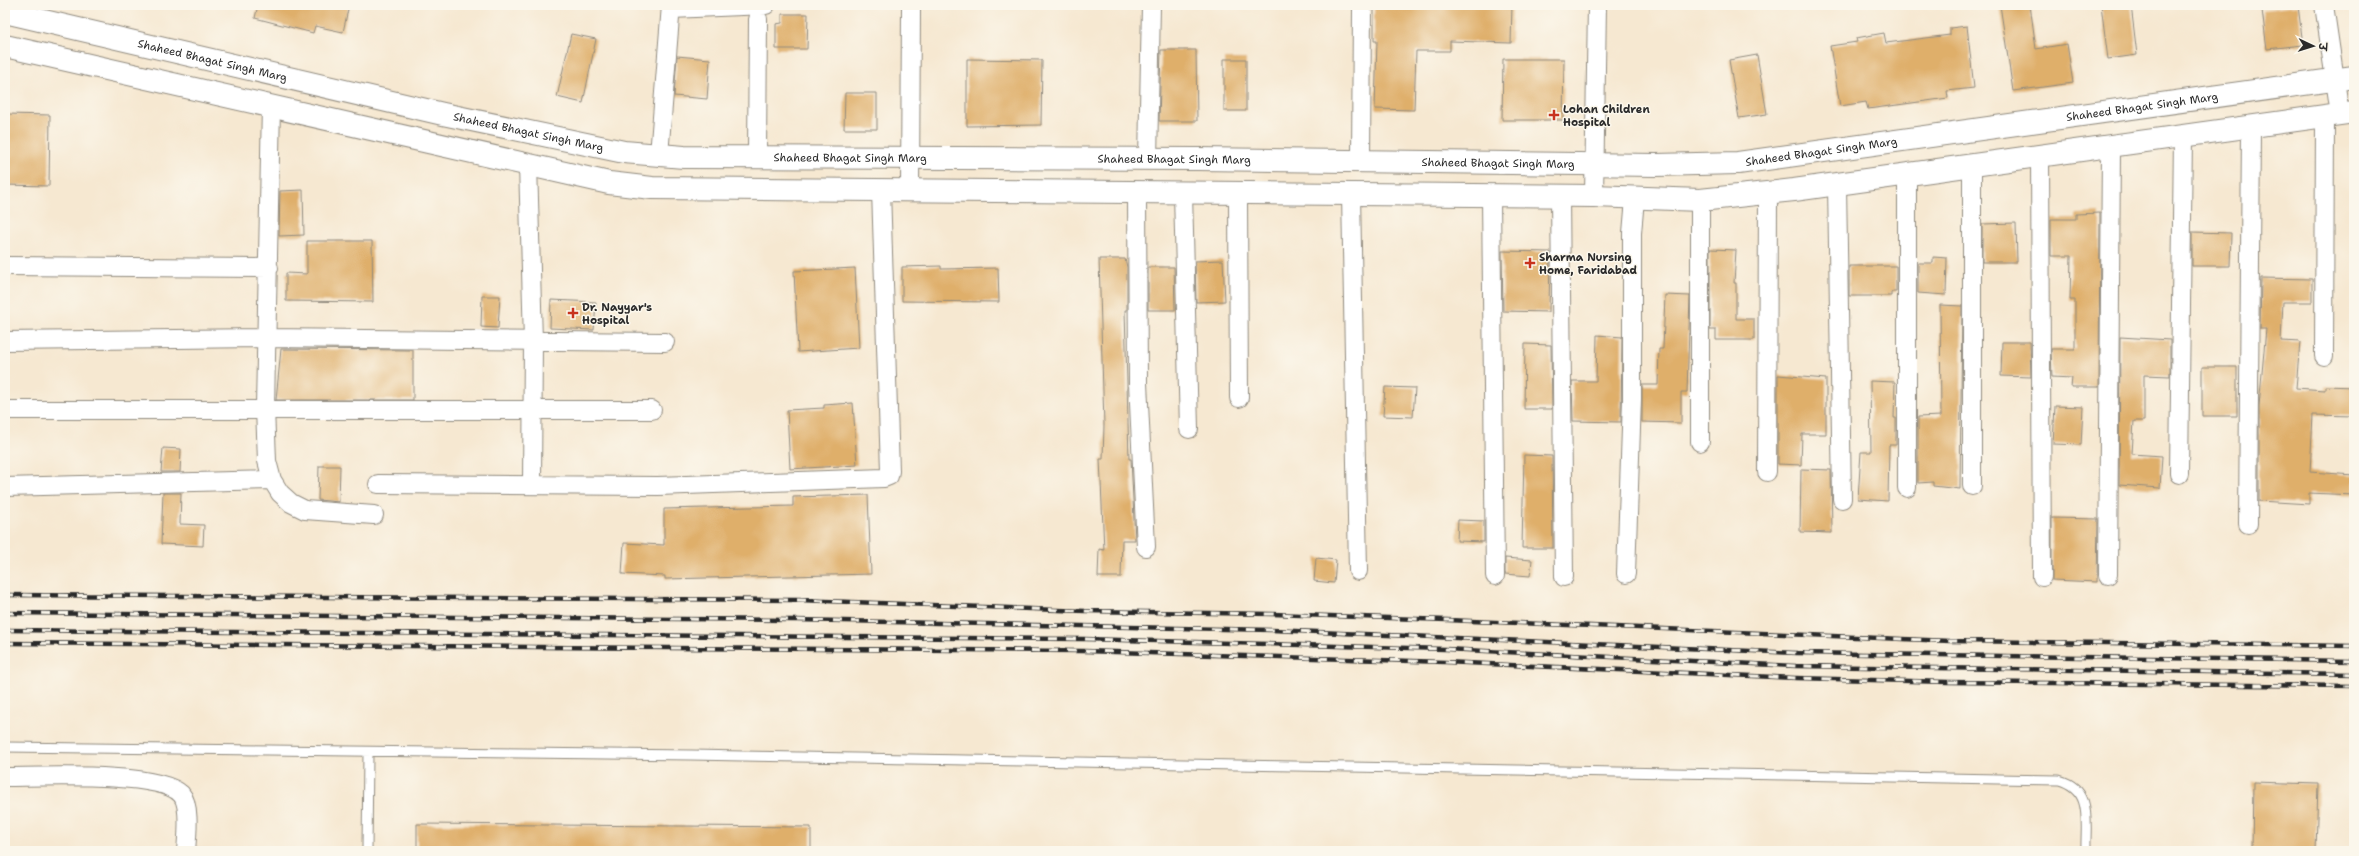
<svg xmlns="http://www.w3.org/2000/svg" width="2359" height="856" font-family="'Shantell Sans','Playpen Sans Deva',sans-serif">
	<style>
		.building { fill: #dfaf6b }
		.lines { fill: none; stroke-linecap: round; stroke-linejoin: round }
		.service-casing { stroke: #908a7e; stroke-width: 11 }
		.minor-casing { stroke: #908a7e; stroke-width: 20 }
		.tertiary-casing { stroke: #908a7e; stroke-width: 24 }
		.service { stroke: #fff; stroke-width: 9 }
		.minor { stroke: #fff; stroke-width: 18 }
		.tertiary { stroke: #fff; stroke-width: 22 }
		.rail-casing { stroke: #2b2b2b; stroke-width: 4.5 }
		.rail { stroke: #fbf7ec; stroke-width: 3; stroke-dasharray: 9; stroke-linecap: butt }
		.poi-dot { fill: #c8321e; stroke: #fbf7ec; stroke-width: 1.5 }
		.labels { text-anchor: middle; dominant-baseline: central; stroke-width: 3; stroke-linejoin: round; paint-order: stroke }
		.street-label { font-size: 11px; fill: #2b2b2b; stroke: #fbf7ec }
		.poi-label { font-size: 11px; font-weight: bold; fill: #2b2b2b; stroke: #fbf7ec; text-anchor: start }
	</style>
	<rect width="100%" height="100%" fill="#fbf7ec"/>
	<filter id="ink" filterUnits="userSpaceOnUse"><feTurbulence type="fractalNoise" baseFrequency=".025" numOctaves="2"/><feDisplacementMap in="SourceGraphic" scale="8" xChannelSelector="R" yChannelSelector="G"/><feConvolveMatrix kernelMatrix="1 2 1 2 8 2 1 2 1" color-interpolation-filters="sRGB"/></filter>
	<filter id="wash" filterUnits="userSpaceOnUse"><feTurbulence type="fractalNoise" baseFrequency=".012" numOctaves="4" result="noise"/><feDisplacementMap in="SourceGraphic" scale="16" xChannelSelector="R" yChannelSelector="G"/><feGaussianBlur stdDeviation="0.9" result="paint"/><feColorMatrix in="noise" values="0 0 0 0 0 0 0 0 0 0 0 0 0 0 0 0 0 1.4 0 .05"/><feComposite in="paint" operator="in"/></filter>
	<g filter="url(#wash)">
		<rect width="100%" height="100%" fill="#f6e8d1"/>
		<g id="blocks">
			<path class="building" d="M 258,5 L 349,5 L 343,32 L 315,26 L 313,33 L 255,18 Z
				M 1374,5 L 1512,5 L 1511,43 L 1450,41 L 1450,51 L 1416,51 L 1414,110 L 1375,109 L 1377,41 L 1374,41 Z
				M 2000,5 L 2030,5 L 2036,49 L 2067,44 L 2073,83 L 2013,91 Z
				M 2101,5 L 2131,5 L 2137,55 L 2108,59 Z
				M 2298,6 L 2303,45 L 2267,49 L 2262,10 Z
				M 782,14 L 808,14 L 807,49 L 776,49 L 776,24 L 782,23 Z
				M 1967,26 L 1974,88 L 1947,91 L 1948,98 L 1868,109 L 1866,102 L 1840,106 L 1830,46 L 1857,42 L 1856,38 L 1884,33 L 1886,43 L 1950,35 L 1950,28 Z
				M 571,34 L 596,39 L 583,103 L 557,97 Z
				M 1161,50 L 1196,50 L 1197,121 L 1159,121 Z
				M 1757,55 L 1767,114 L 1739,118 L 1729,60 Z
				M 677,56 L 710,59 L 707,99 L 674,96 Z
				M 967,59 L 1042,60 L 1041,125 L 967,126 Z
				M 1224,59 L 1246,59 L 1246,111 L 1224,111 Z
				M 1503,59 L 1564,59 L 1563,120 L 1502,120 Z
				M 845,93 L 877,93 L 877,129 L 844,129 Z
				M 6,114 L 50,115 L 49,186 L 5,185 Z
				M 303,190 L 304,235 L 279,236 L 280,191 Z
				M 2100,213 L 2099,387 L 2071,387 L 2072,378 L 2052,377 L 2051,349 L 2075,349 L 2075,300 L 2070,300 L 2071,256 L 2051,256 L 2051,219 L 2076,219 L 2076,214 Z
				M 2016,223 L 2017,262 L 1982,262 L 1982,224 Z
				M 2192,232 L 2231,233 L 2230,266 L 2192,266 Z
				M 307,241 L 372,241 L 373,302 L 286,301 L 286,273 L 307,274 Z
				M 1710,249 L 1736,250 L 1734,283 L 1736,283 L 1736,319 L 1754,319 L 1754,340 L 1716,340 L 1716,330 L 1710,330 Z
				M 1502,251 L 1550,252 L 1549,312 L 1503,311 Z
				M 1933,257 L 1947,258 L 1946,295 L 1918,293 L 1918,263 L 1933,263 Z
				M 1099,259 L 1125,259 L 1127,267 L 1127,310 L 1125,310 L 1129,459 L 1131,459 L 1135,540 L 1122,540 L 1121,577 L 1098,577 L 1099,549 L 1104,550 L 1100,459 L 1103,459 L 1104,425 Z
				M 1223,260 L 1225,301 L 1196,302 L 1195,261 Z
				M 941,266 L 941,269 L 998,268 L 999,302 L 902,301 L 902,267 Z
				M 1849,266 L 1896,266 L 1896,292 L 1891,292 L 1891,296 L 1849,296 Z
				M 1148,267 L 1174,267 L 1175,310 L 1148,310 Z
				M 855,268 L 859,348 L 798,352 L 794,271 Z
				M 2261,278 L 2312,279 L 2312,302 L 2283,302 L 2281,341 L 2300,342 L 2296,388 L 2325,390 L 2325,386 L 2354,387 L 2354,416 L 2313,415 L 2310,472 L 2354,475 L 2354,495 L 2309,493 L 2309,504 L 2259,501 L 2259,406 L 2266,329 L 2260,329 Z
				M 1665,295 L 1690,296 L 1687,392 L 1681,392 L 1681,423 L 1642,422 L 1642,385 L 1658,385 L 1659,349 L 1663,349 Z
				M 482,296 L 500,296 L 498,328 L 481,327 Z
				M 551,300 L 596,302 L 594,330 L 550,328 Z
				M 1940,305 L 1962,306 L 1960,489 L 1933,486 L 1933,482 L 1918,483 L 1918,417 L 1941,416 Z
				M 1597,335 L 1622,337 L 1621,422 L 1573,421 L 1572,381 L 1596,381 Z
				M 2120,337 L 2170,340 L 2170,376 L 2144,375 L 2144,421 L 2134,421 L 2132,454 L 2162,456 L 2160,488 L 2119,485 Z
				M 2002,342 L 2030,342 L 2031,377 L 2001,376 Z
				M 1525,344 L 1551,345 L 1552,409 L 1524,409 Z
				M 281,349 L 413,350 L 413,400 L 276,400 Z
				M 2202,367 L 2237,367 L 2237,416 L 2202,416 Z
				M 1778,375 L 1826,379 L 1826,434 L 1802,434 L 1801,465 L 1778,464 Z
				M 1870,381 L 1895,382 L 1894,418 L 1896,418 L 1896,445 L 1889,445 L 1888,501 L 1858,499 L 1861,452 L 1871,452 Z
				M 1385,387 L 1415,388 L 1413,417 L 1383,416 Z
				M 853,403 L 857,465 L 790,469 L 787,410 L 824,408 L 824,405 Z
				M 2055,406 L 2083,407 L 2081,445 L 2053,444 Z
				M 163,448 L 181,449 L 180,472 L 161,472 Z
				M 1524,455 L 1552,456 L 1553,548 L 1522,548 Z
				M 319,466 L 340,466 L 339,502 L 318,500 Z
				M 1801,469 L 1831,470 L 1832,533 L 1800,532 Z
				M 163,493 L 181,493 L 180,524 L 204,525 L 203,546 L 161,544 Z
				M 868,495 L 871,574 L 665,579 L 665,576 L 622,574 L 624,543 L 664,545 L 664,509 L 793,506 L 793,497 Z
				M 2052,518 L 2098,519 L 2097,582 L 2052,580 Z
				M 1458,520 L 1484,521 L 1484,542 L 1457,541 Z
				M 1316,558 L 1336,560 L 1334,583 L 1314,581 Z
				M 1505,558 L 1532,560 L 1530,576 L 1505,574 Z
				M 2253,782 L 2318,784 L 2316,851 L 2252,851 Z
				M 417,824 L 811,827 L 811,851 L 417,851 Z"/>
		</g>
	</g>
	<g filter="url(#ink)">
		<use href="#blocks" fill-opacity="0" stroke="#908a7e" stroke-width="1"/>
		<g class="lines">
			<defs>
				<path id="service" d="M 5,747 L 691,755 L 2059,780 C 2094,790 2085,822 2086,851
					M 367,851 L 368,753"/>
				<path id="minor" d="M 2324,5 L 2340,114
					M 671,9 L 766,5
					M 271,105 L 265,408 L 267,461 L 272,480 L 280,493 L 291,503 L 305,510 L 374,515
					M 659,155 L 671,5
					M 2040,155 L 2042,577
					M 757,156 L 758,19
					M 1148,160 L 1151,5
					M 1361,161 L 1362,5
					M 528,164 L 533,341 L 532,484
					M 1907,174 L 1907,488
					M 1837,184 L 1842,499
					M 910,191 L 911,5
					M 1183,193 L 1189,429
					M 1137,194 L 1138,383 L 1146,547
					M 1238,194 L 1239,398
					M 1351,194 L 1358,571
					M 1491,196 L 1495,576
					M 1560,196 L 1564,577
					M 1594,196 L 1597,5
					M 5,266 L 269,268
					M 5,341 L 266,338 L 665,342
					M 2324,356 L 2325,117
					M 5,410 L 652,410
					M 1700,442 L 1700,200
					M 1767,472 L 1768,193
					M 2179,474 L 2183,136
					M 378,484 L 658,486 L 884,478 L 889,476 L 890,471 L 881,190
					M 1972,486 L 1972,165
					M 5,487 L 272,480
					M 2248,524 L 2251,127
					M 1626,574 L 1632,399 L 1632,233 L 1635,199
					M 2108,575 L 2111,146
					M 5,777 C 40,777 159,771 181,794 C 191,805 187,837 186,851"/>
				<g id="tertiary">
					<path id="s1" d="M 5,12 L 443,114 L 624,152 L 684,157 L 1197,159 L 1656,165 L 1738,163 L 2354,77"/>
					<path d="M 5,46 L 609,183 L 652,188 L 1594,196 L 1700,200 L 1794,190 L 2354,112"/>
				</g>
			</defs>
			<use href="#service" class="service-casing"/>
			<use href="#minor" class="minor-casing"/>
			<use href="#tertiary" class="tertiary-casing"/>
			<use href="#service" class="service"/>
			<use href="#minor" class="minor"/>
			<use href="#tertiary" class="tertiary"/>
			<defs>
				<path id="rail" d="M 5,595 L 799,600 L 1085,611 L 1272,614 L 1447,620 L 1950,641 L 2354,646
					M 5,613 L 795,620 L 1272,630 L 1797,653 L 2354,661
					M 5,630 L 1084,639 L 1445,649 L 1796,666 L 2354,674
					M 5,643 L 1084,651 L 1445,662 L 1796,678 L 1948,682 L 2354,686"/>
			</defs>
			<use href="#rail" class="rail-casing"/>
			<use href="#rail" class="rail"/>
		</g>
	</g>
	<g class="poi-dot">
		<path d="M1552 109h4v4h4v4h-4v4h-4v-4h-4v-4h4z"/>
		<path d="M1528 257h4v4h4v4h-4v4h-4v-4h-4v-4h4z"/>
		<path d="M571 307h4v4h4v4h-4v4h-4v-4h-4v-4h4z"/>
	</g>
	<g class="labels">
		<g class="street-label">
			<text stroke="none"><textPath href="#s1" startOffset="213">Shaheed Bhagat Singh Marg</textPath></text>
			<text stroke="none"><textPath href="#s1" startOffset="2157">Shaheed Bhagat Singh Marg</textPath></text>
			<text stroke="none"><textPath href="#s1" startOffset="537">Shaheed Bhagat Singh Marg</textPath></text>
			<text stroke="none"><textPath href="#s1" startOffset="1833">Shaheed Bhagat Singh Marg</textPath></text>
			<text stroke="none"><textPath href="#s1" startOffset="861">Shaheed Bhagat Singh Marg</textPath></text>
			<text stroke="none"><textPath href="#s1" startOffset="1185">Shaheed Bhagat Singh Marg</textPath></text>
			<text stroke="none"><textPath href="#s1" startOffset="1509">Shaheed Bhagat Singh Marg</textPath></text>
		</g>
		<g class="poi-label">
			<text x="1563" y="109">Lohan Children<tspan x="1563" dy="13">Hospital</tspan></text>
			<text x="1539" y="257">Sharma Nursing<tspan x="1539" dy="13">Home, Faridabad</tspan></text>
			<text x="582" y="307">Dr. Nayyar's<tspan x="582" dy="13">Hospital</tspan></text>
		</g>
	</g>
	<rect width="2359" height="856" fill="none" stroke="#fbf7ec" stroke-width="20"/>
	<g transform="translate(2313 46) rotate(94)" stroke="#fbf7ec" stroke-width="3" paint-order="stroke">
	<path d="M0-3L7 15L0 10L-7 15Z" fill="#2b2b2b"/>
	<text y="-6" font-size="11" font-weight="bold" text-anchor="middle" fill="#2b2b2b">उ</text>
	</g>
</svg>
